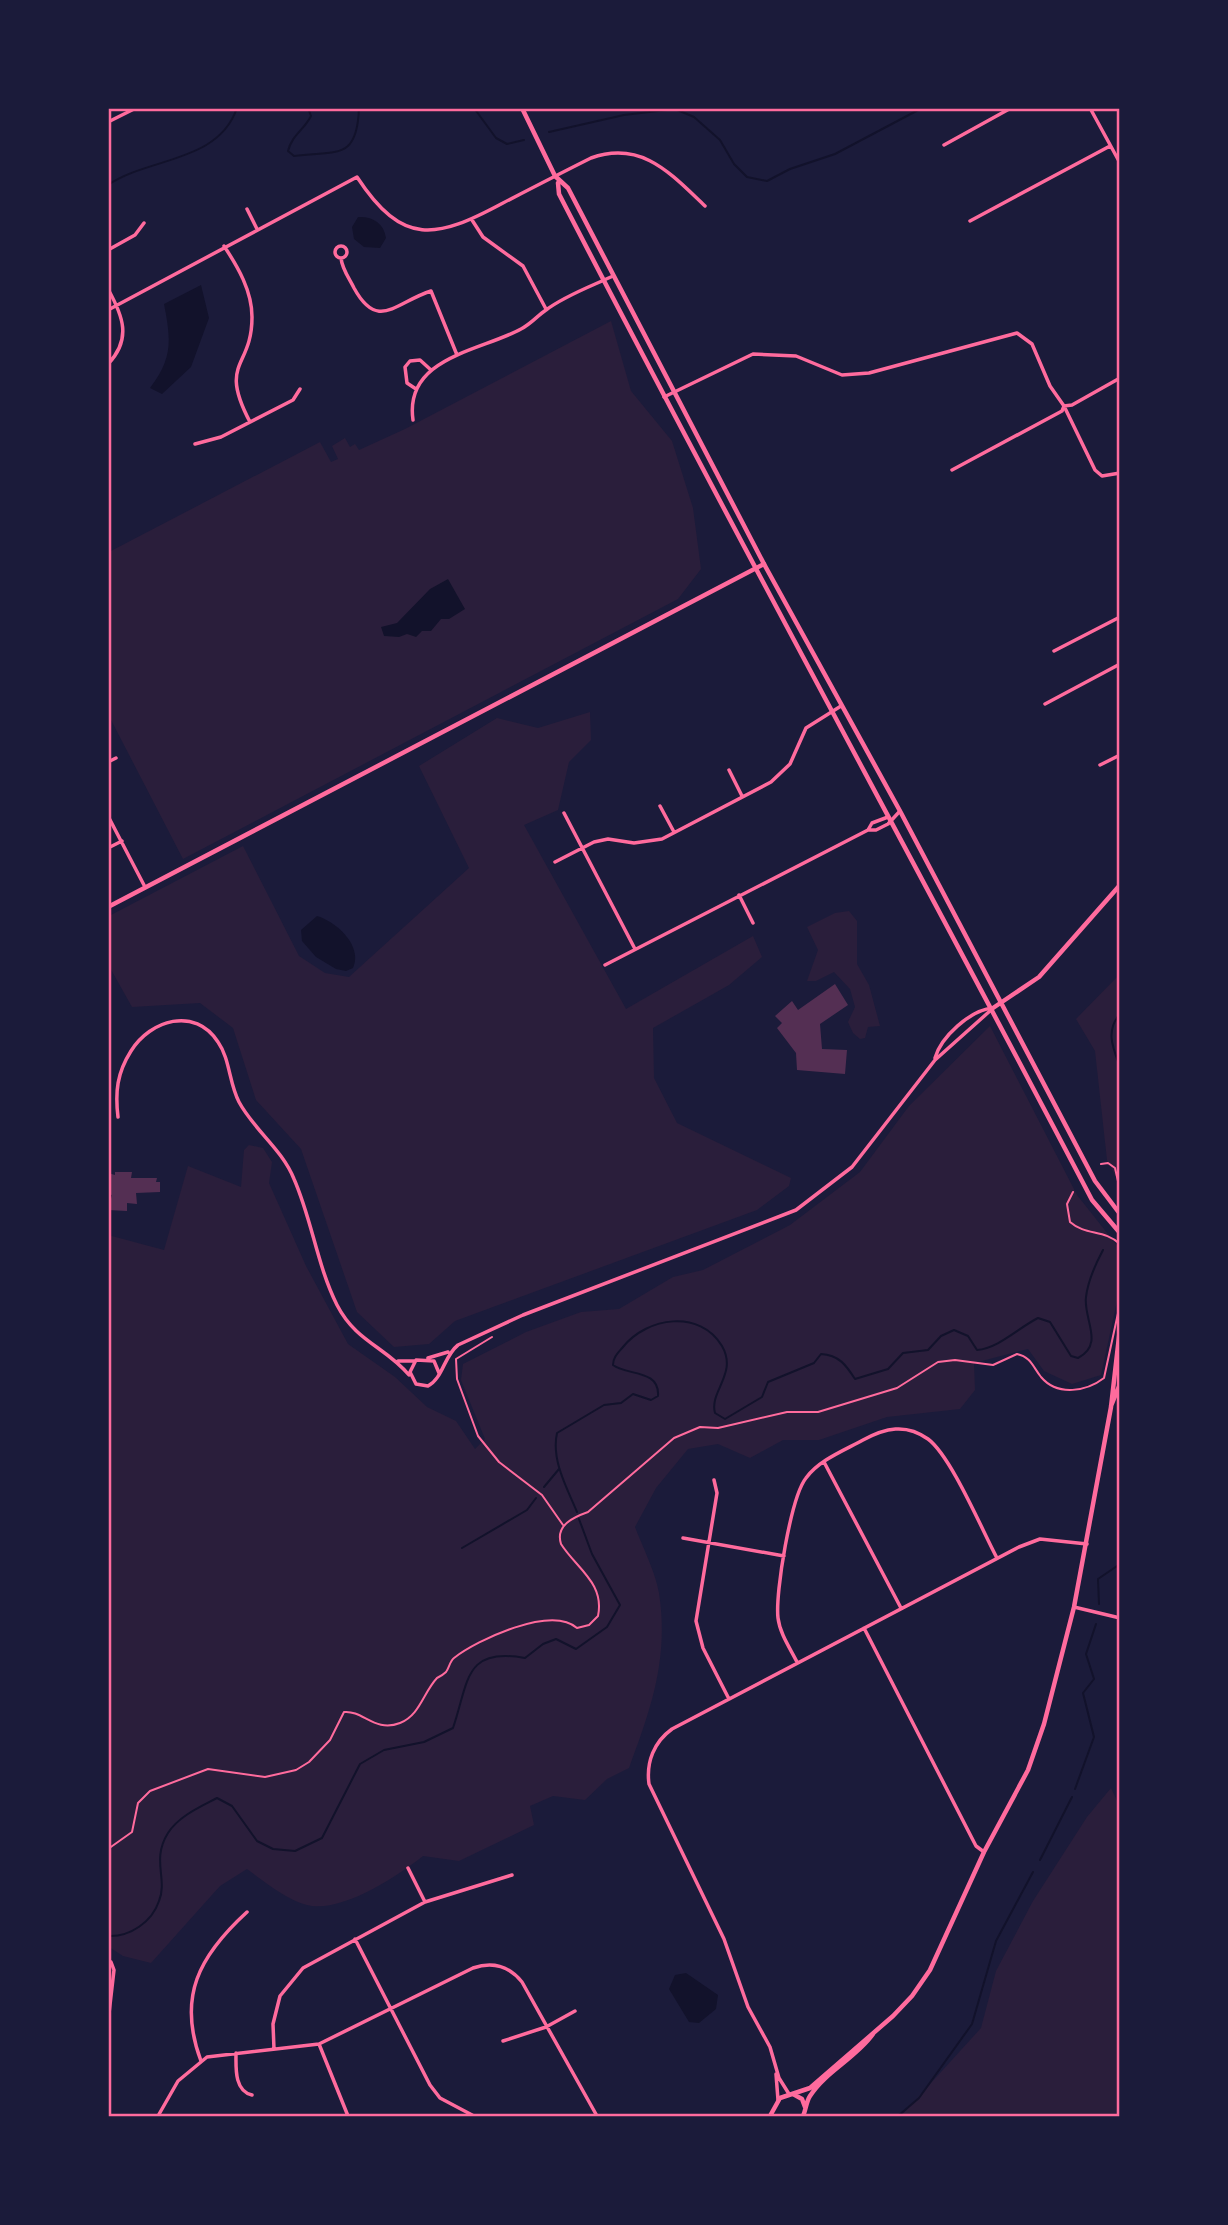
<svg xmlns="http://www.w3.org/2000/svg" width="1228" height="2225" font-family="Raleway,sans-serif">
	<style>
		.green { fill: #2a1e3b }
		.water { fill: #12122b }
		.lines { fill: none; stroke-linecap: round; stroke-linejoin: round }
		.stream { stroke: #12122b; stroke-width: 2 }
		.building { fill: #542f53 }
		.path { stroke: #ff6b9d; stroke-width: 2 }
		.minor { stroke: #ff6b9d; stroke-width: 3.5 }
		.tertiary { stroke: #ff6b9d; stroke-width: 4.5 }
		.secondary { stroke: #ff6b9d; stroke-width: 4.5 }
		.neatline { fill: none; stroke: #ff6b9d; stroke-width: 2.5 }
	</style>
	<rect width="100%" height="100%" fill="#1b1b3a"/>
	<path class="green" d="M 611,321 L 631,391 L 672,441 L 693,508 L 701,569 L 678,599 L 183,859 L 109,716 L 109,552 L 320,442 L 331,462 L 338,459 L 332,446 L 345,438 L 350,447 L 355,444 L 359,450 L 405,429 Z
		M 590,712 L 591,740 L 569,762 L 558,810 L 524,825 L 626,1009 L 753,936 L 762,957 L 729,985 L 653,1028 L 654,1078 L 677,1123 L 791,1178 L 789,1186 L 757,1210 L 455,1321 L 429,1344 L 394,1347 L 357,1312 L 301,1149 L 256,1100 L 233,1028 L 200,1003 L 132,1007 L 109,966 L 109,916 L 243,846 L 299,956 L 325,973 L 349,977 L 469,868 L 419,766 L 497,718 L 538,728 Z
		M 849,911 L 857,921 L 857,964 L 869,985 L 880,1026 L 868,1027 L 865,1038 L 860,1039 L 853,1033 L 848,1022 L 855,1007 L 850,989 L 834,972 L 816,981 L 807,981 L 818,950 L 807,927 L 835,913 Z
		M 1119,975 L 1119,1183 L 1107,1160 L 1095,1051 L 1076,1019 Z
		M 990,1026 L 1077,1195 L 1119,1248 L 1119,1292 L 1101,1375 L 1072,1384 L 1044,1371 L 1028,1349 L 974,1363 L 975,1390 L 960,1409 L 887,1417 L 819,1440 L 783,1440 L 750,1458 L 718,1444 L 688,1449 L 656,1488 L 635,1527 C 643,1548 655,1571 659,1593 C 669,1658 651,1709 629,1768 L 607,1779 L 585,1800 L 553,1796 L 530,1806 L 534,1825 L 459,1861 L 423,1856 C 398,1876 346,1910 312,1906 C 289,1902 265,1882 247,1869 L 220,1886 L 151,1963 L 123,1956 L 109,1947 L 108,1235 L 164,1250 L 188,1166 L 241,1187 L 244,1150 L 249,1145 L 263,1148 L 272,1162 L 269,1183 L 306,1266 L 348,1344 L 395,1377 L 427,1407 L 456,1421 L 475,1449 L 485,1439 L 461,1380 L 463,1364 L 526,1332 L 581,1312 L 619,1309 L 673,1277 L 703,1270 L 790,1225 L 860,1172 L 909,1106 Z
		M 1111,1788 L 1120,1807 L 1119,2116 L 901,2116 L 981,2028 L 996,1971 L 1033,1901 L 1087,1817 Z"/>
	<path class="water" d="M 358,217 C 372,216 384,223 386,238 L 380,248 L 364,247 L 354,239 L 352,227 Z
		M 201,285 L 209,318 L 191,367 L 162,394 L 150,388 C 173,358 171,340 164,304 Z
		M 448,579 L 465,609 L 449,619 L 441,619 L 431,631 L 422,631 L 416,637 L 407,634 L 399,637 L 384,636 L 381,627 L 397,623 L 430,589 Z
		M 317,916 C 337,922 363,946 353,968 L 346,971 L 336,969 L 316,957 L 302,941 L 301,930 Z
		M 686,1973 L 718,1995 L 716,2009 L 699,2023 L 689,2022 L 669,1989 L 675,1975 Z"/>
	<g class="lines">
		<path class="stream" d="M 308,108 L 311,116 C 304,130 292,135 288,151 L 294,156 C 336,150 357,162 359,108
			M 474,108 L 496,138 L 507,144 L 524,140
			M 549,132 L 624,115 L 675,109 L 694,117 L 720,140 L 734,164 L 747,177 L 767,181 L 790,169 L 835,154 L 922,108
			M 108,185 C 149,157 218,163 237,108
			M 1120,1014 C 1105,1031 1113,1048 1120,1067
			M 544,1487 L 559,1469
			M 577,1512 C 567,1488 551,1460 557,1433 L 604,1405 L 621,1403 L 633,1394 L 651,1400 L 658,1396 C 660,1369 627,1376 613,1365 C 613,1357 618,1353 623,1347 C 647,1317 700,1309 722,1346 C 738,1374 709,1391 715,1413 L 725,1419 L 762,1397 L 768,1382 L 814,1363 L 821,1354 C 839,1355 846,1365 855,1379 L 888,1369 L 903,1353 L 928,1350 L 941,1336 L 954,1330 L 968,1336 L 977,1350 C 999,1348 1018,1328 1038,1318 L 1050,1322 L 1071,1356 L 1078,1358 C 1105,1344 1083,1319 1086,1297 C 1088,1280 1095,1265 1103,1250
			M 462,1548 L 527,1510 L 536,1498
			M 1099,1604 L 1098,1579 L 1120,1564
			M 1075,1789 L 1094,1737 L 1083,1693 L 1094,1679 L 1086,1654 L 1096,1624
			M 1040,1860 L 1072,1797
			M 108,1936 C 130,1937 152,1922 159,1901 C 168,1879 151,1860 168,1833 C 179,1816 200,1807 217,1798 L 232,1806 L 257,1841 L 273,1849 L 295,1851 L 322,1838 L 360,1764 L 384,1750 L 424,1742 L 453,1728 C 469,1681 464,1647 525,1658 L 543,1644 L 556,1639 L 576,1649 L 607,1627 L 620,1605 L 592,1554 L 579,1519
			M 898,2116 L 919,2098 L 972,2024 L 996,1941 L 1033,1872"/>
	</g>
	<path class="building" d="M 835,984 L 848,1005 L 820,1024 L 822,1049 L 847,1050 L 845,1074 L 797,1070 L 796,1053 L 777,1028 L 782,1023 L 775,1016 L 792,1001 L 798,1010 Z
		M 115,1172 L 132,1172 L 131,1178 L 157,1178 L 156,1182 L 160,1182 L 160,1192 L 136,1193 L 137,1204 L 127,1203 L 127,1211 L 108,1210 L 112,1195 L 108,1194 L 108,1173 L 115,1175 Z"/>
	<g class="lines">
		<path class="path" d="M 1101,1164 L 1108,1163 L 1115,1168 L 1120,1190
			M 1073,1192 L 1067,1204 L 1070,1222 C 1086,1236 1104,1229 1120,1244
			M 492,1337 L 456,1359 L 457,1379 L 478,1436 L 499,1462 L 542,1495 L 563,1525
			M 108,1849 L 132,1832 L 138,1803 L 150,1791 L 208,1769 L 265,1777 L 296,1770 L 309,1762 L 330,1740 L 344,1712 C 363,1710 375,1733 400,1723 C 420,1715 423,1693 437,1678 C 439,1677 444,1674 446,1672 C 449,1668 450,1661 454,1658 C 477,1640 551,1605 577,1628 L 589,1625 L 598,1616 C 605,1583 576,1568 561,1544 C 555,1525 574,1517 588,1512 L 674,1438 L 700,1427 L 718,1428 L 787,1412 L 818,1412 L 897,1388 L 938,1362 L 955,1360 L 993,1365 L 1017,1354 C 1031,1357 1033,1367 1041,1377 C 1058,1397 1087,1391 1104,1378 L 1120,1304"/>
		<path class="minor" d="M 1090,108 L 1120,163
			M 108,122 L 136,108
			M 944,145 L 1011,108
			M 247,209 L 257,229
			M 472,220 L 483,237 L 523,266 L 546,309
			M 970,221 L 1110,146
			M335 252a6 6 0 1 1 12 0a6 6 0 1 1-12 0Z
			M 224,246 C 238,267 252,291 252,317 C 252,369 218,361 250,422
			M 108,250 L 135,235 L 144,223
			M 341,258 C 342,269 349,278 354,288 C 378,332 396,302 431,291 L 457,355
			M 108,289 C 123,316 132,339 108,364
			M 108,310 L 357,177 C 403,247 436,239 503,203 C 532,188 561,173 591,158 C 642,140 671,174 705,206
			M 416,389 L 407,383 L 405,367 L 410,361 L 420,360 L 431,370
			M 664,397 L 753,354 L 796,356 L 842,375 L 869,373 L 1017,333 L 1032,344 L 1050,386 L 1064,406 L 1095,470 L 1102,476 L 1120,473
			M 413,420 C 404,357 481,351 521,329 C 531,324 537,316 546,310 C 566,295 592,286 613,276
			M 195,444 L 221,437 L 293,400 L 300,389
			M 952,470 L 1062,411 L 1064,406 L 1072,405 L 1120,378
			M 1054,651 L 1120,617
			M 1045,704 L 1120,664
			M 108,762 L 116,758
			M 1100,765 L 1120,755
			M 729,770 L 742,796
			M 660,806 L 674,832
			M 564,813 L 635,949
			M 108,816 L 145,887
			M 868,830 L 872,823 L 888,817
			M 108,848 L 122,841
			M 555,862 L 594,842 L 608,839 L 634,843 L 662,839 L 771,782 L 790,764 L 806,728 L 841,706
			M 739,895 L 753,923
			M 605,965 L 868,830 L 876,830 L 888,824 L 900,811
			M 935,1058 C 941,1037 970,1010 993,1008
			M 118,1117 C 115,1092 117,1073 131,1051 C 150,1020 195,1006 218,1042 C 230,1059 229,1083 239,1102 C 254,1130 282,1149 294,1179 C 312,1220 317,1265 337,1305 C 356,1342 386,1347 409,1375
			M 428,1358 L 448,1352
			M 398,1361 L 414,1361
			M 439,1373 L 434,1361 L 416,1360 L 410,1372 L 416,1384 L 428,1386 C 443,1378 444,1356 458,1345 L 523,1315 L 796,1210 L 852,1167 L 935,1060 L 991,1010
			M 824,1462 L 901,1608
			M 714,1480 L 717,1493 L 696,1621 L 703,1648 L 729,1699
			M 683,1538 L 784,1556
			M 1074,1607 L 1120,1618
			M 864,1628 L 976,1846 L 984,1852
			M 797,1662 C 790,1648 780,1634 778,1618 C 775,1593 791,1497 806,1478 C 819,1460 845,1450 863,1440 C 885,1428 906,1423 928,1439 C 951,1456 982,1530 997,1558
			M 408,1868 L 425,1902
			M 355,1939 L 430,2085 L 440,2098 L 474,2116
			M 108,2022 L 114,1970 L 111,1962
			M 503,2041 L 546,2027 L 575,2011
			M 319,2044 L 348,2116
			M 274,2049 L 273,2024 L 280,1996 L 303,1968 L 425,1902 L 512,1875
			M 236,2053 C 236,2067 234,2091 252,2095
			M 201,2061 C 177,1997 199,1956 247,1912
			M 776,2074 L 778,2100
			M 789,2094 L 779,2078 L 770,2047 L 748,2007 L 724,1939 L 649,1784 C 646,1762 654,1742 672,1729 L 1019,1547 L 1040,1539 L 1087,1544
			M 158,2116 L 178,2081 L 207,2057 L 319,2044 L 473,1968 C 493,1961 509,1966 522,1982 L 597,2116"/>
		<path class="tertiary" d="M 108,907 L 764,564"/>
		<path class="secondary" d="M 522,108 L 555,176 L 568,188 L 764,564 L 900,811 L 1095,1181 L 1120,1214
			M 558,183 L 559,194 C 733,532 916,864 1092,1200 L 1120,1233
			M 993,1008 L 1039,977 L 1120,885
			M 1111,1406 L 1120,1384
			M 793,2094 L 802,2099 L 805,2107
			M 770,2116 L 780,2098 L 810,2088 L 893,2016 L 912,1996 L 930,1970 L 984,1852 L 1028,1770 L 1044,1724 L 1074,1607 L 1111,1407 L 1120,1328
			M 803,2116 C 806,2110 806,2102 810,2096 C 826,2071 856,2058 873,2034"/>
	</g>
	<rect width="1228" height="2225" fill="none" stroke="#1b1b3a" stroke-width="220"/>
	<rect x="110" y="110" width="1008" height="2005" class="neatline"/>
</svg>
